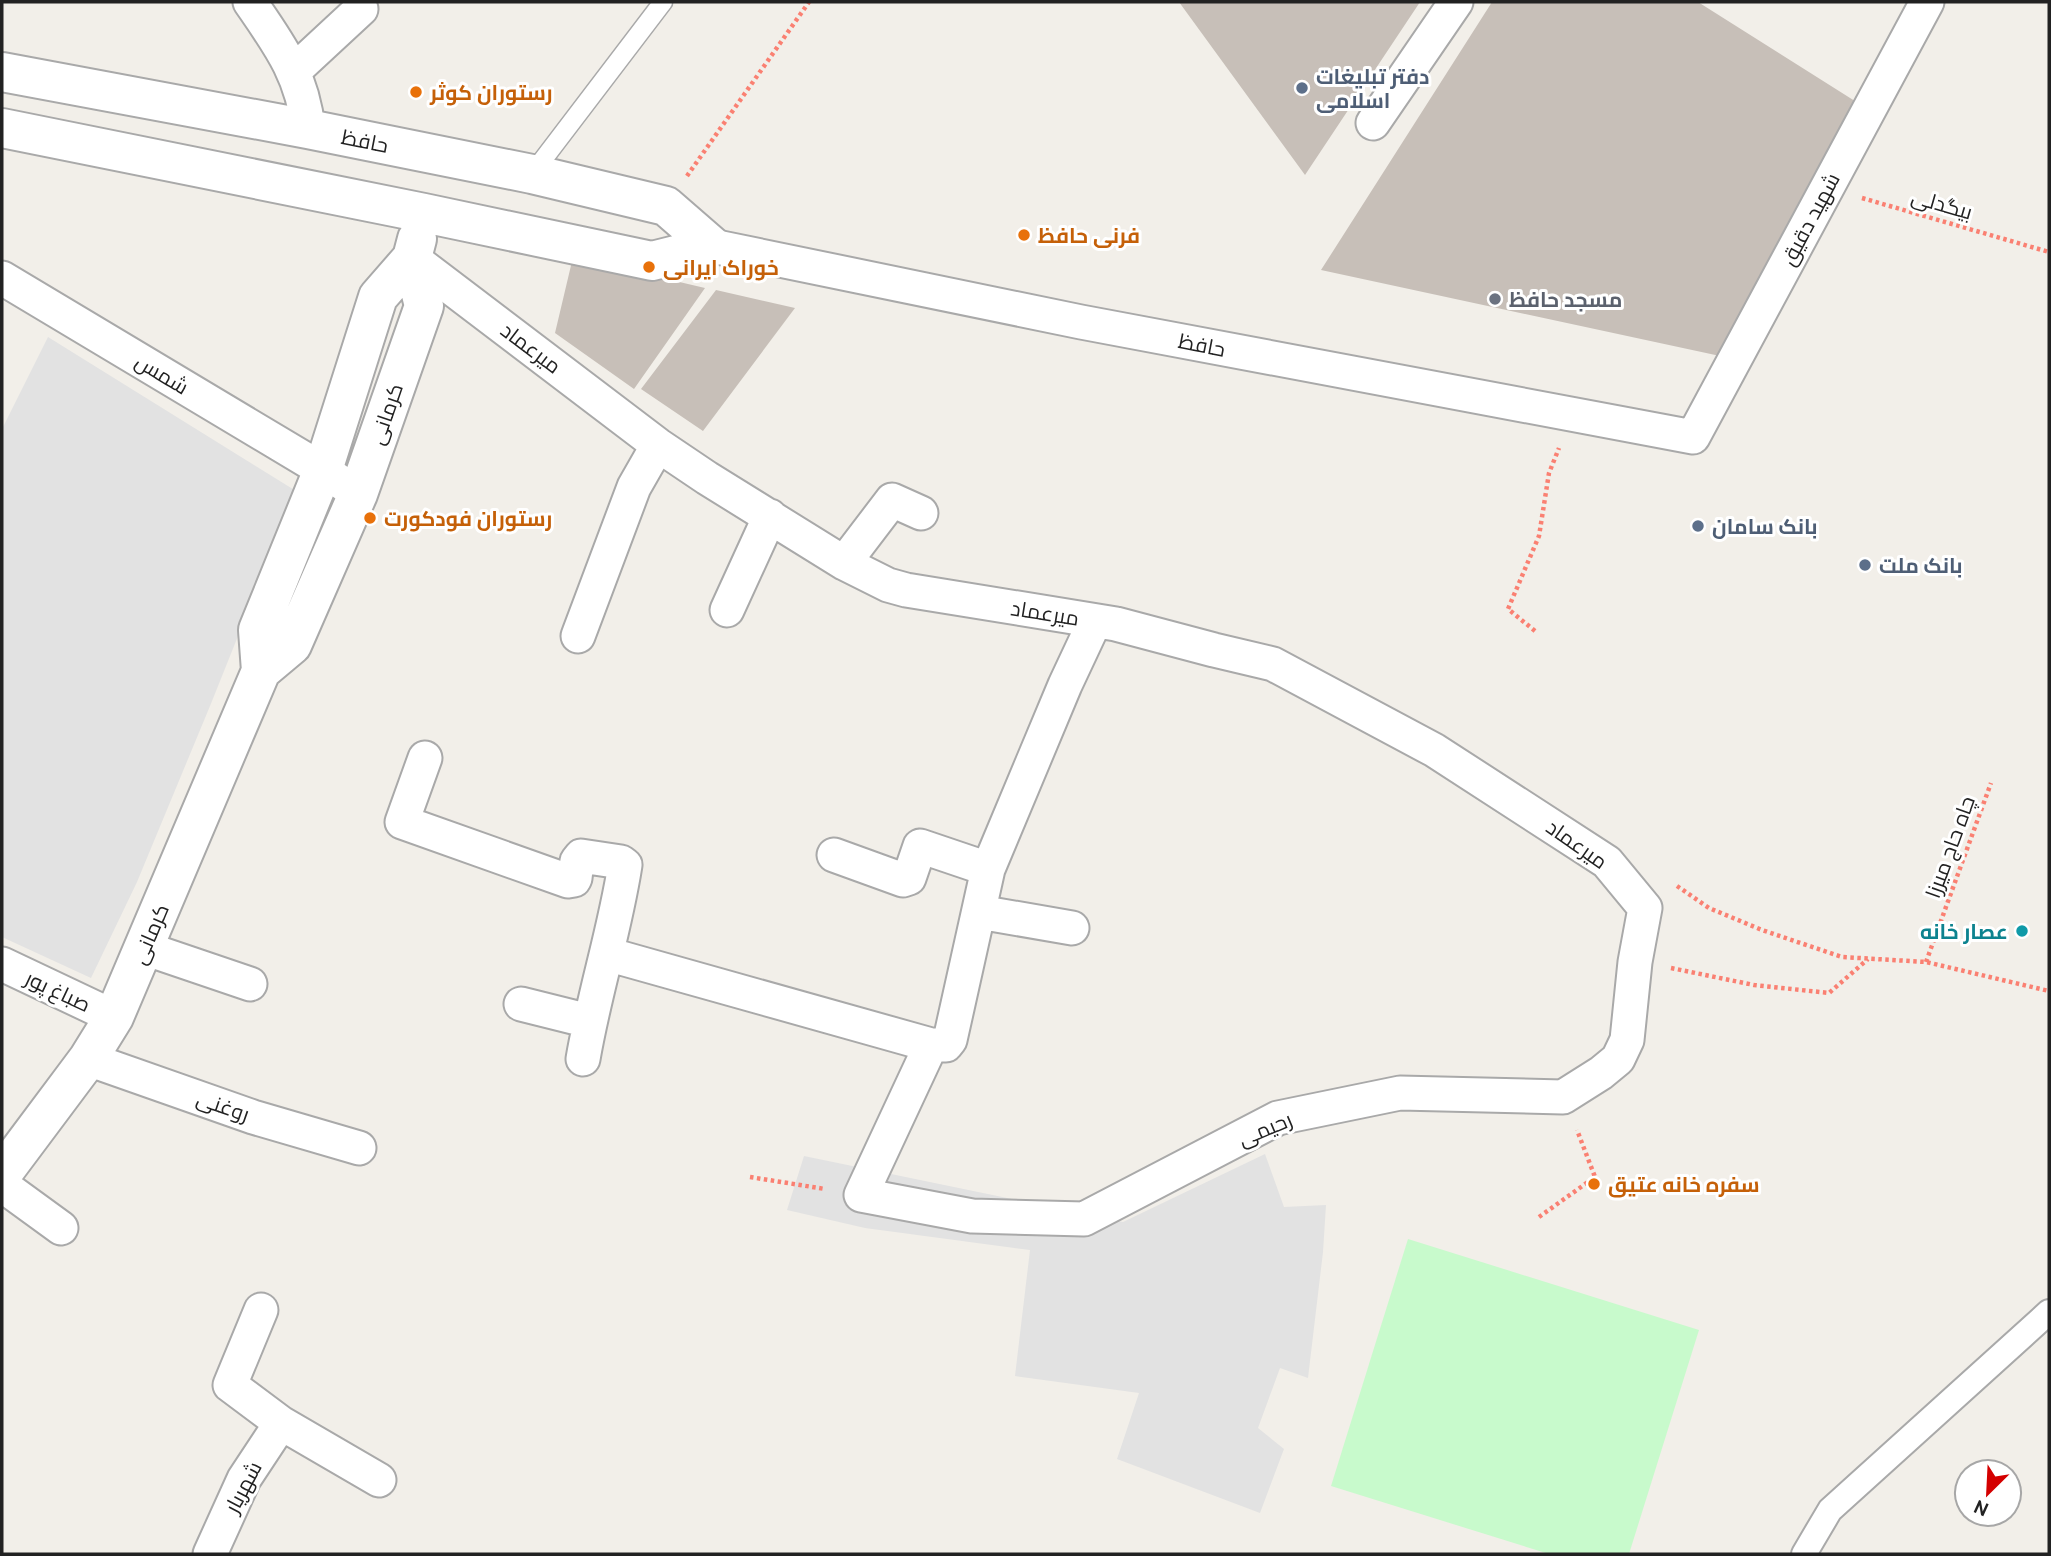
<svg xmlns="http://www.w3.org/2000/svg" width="2051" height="1556" font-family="Cabin,Cairo,sans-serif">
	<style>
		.park { fill: #c8facc }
		.parking { fill: #e2e2e2 }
		.building { fill: #c7bfb8 }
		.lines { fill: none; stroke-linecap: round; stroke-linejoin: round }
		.service-casing { stroke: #a9a9a9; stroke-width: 21 }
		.pedestrian-casing { stroke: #a9a9a9; stroke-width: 28 }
		.minor-casing { stroke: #a9a9a9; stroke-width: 37 }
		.tertiary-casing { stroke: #a9a9a9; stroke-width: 42 }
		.path { stroke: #fa8072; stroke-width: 4.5; stroke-dasharray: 3.5 3.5; stroke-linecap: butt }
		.service { stroke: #fff; stroke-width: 18 }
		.pedestrian { stroke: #fff; stroke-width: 24 }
		.minor { stroke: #fff; stroke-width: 33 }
		.tertiary { stroke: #fff; stroke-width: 38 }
		.service-dot { fill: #5c6f8a; stroke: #fff; stroke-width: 2.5 }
		.food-dot { fill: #e8710a; stroke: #fff; stroke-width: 2.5 }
		.worship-dot { fill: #6b7280; stroke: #fff; stroke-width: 2.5 }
		.culture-dot { fill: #0f9aa8; stroke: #fff; stroke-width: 2.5 }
		.labels { text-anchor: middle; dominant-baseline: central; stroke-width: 6; stroke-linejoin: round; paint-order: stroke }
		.service-label { font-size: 21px; font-weight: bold; fill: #4e5e75; stroke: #fff; text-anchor: start }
		.food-label { font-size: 21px; font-weight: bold; fill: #c56008; stroke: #fff; text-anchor: start }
		.street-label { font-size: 21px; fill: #222; stroke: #fff }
		.worship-label { font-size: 21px; font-weight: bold; fill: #5b616d; stroke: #fff; text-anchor: start }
		.culture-label { font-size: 21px; font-weight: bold; fill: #0d838f; stroke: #fff; text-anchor: end }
	</style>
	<rect width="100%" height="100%" fill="#f2efe9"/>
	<path class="park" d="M 1408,1239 L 1699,1330 L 1629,1554 L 1549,1554 L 1331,1486 Z"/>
	<path class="parking" d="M 48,337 L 296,491 L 210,706 L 137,882 L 91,978 L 2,937 L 2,429 Z
		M 1265,1154 L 1284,1207 L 1326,1205 L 1323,1252 L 1308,1378 L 1280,1368 L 1258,1428 L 1284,1449 L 1260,1513 L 1117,1459 L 1139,1393 L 1015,1376 L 1030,1250 L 865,1228 L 787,1210 L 804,1156 L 1123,1222 Z"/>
	<path class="building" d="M 1179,2 L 1420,2 L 1305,175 Z
		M 1492,2 L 1698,2 L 1858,103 L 1720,356 L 1321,270 Z
		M 573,257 L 705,288 L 634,389 L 555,333 Z
		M 716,290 L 795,308 L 703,431 L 641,389 Z"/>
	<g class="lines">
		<defs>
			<path id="service" d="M 532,174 L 663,2"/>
			<path id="pedestrian" d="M 1804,1554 L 1830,1510 L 2049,1312"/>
			<path id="minor" d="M 250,2 C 279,44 303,76 308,129
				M 293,72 L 361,9
				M 1373,123 L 1456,2
				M 712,246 L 1081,322 L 1693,437 L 1927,2
				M 412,258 L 658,445 L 707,478 L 844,563 L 888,585 L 906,590 L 1116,624 L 1214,650 L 1273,664 L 1434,750 L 1607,862 L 1645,908 L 1635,962 L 1627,1040 L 1618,1059 L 1601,1073 L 1563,1097 L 1400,1093 L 1278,1118 L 1084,1219 L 972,1216 L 861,1195 L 931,1045
				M 2,278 L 323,470 L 358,494
				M 844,563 L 892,500 L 921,513
				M 727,610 L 770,516
				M 578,636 L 634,487 L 658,445
				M 425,758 L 402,822 L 568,881 L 574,880 L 575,878 L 577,861 L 581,856 L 621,862 L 625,865 C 615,930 594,994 583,1059
				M 834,855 L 903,880 L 909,878 L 920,846 L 988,869
				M 979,912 L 1072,928
				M 144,948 L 250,984
				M 607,954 L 931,1045 L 946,1045 L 950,1040 L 988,869 L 1065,685 L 1095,621
				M 2,964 L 114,1017
				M 521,1004 L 589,1021
				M 88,1059 L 253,1117 L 359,1148
				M 2,1185 L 61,1228
				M 261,1310 L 230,1385 L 281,1423 L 379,1480
				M 210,1554 L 244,1479 L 281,1423"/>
			<path id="tertiary" d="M 2,72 L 308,129 L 532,174 L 666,206 L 712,246
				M 2,128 L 424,213 L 652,261 L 712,246
				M 261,671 L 258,630 L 323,470 L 378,297 L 412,258 L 417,239
				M 2,1174 L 88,1059 L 114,1017 L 261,671 L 292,645 L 358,494 L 424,306 L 412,258"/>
		</defs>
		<use href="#service" class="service-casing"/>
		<use href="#pedestrian" class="pedestrian-casing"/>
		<use href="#minor" class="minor-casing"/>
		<use href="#tertiary" class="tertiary-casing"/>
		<path class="path" d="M 687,176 L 809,2
			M 1862,198 L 2049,252
			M 1535,631 L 1508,609 L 1539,536 L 1549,473 L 1559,448
			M 1677,886 L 1709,908 L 1762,930 L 1842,957 L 1926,962 L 2049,991
			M 1926,962 L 1991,783
			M 1671,968 L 1754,985 L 1829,993 L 1868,959
			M 750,1177 L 825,1189
			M 1539,1217 L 1595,1177 L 1577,1130"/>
		<use href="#service" class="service"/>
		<use href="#pedestrian" class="pedestrian"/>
		<use href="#minor" class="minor"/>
		<use href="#tertiary" class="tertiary"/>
	</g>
	<g class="service-dot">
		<circle cx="1302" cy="88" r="7"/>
		<circle cx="1698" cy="526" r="7"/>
		<circle cx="1865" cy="565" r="7"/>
	</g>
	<g class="food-dot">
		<circle cx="416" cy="92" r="7"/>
		<circle cx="1024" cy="235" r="7"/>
		<circle cx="649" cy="267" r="7"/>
		<circle cx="370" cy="518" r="7"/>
		<circle cx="1594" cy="1184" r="7"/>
	</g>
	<circle class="worship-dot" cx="1495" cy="299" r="7"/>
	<circle class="culture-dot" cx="2022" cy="931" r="7"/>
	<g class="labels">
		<g class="service-label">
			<text x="1316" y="76">دفتر تبلیغات<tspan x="1316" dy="24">اسلامی</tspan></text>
			<text x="1712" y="526">بانک سامان</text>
			<text x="1879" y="565">بانک ملت</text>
		</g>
		<g class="food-label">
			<text x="430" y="92">رستوران کوثر</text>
			<text x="1038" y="235">فرنی حافظ</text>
			<text x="663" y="267">خوراک ایرانی</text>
			<text x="384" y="518">رستوران فودکورت</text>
			<text x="1608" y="1184">سفره خانه عتیق</text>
		</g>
		<g class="street-label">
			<text transform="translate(365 141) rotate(11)">حافظ</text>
			<text transform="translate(1942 204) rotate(16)">بیگدلی</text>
			<text transform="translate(1810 219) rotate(-62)">شهید دقیق</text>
			<text transform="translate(1202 345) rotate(11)">حافظ</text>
			<text transform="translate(531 348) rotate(37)">میرعماد</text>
			<text transform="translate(162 374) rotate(31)">شمس</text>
			<text transform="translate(386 414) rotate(-71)">کرمانی</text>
			<text transform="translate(1045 613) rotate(9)">میرعماد</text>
			<text transform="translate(1577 844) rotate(35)">میرعماد</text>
			<text transform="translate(1950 847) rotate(-70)">چاه حاج میرزا</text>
			<text transform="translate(150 934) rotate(-67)">کرمانی</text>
			<text transform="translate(58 991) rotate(25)">صباغ پور</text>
			<text transform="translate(223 1106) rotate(19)">روغنی</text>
			<text transform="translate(1265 1129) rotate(-23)">رحیمی</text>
			<text transform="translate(243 1487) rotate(-62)">شهریار</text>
		</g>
		<g class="worship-label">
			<text x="1509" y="299">مسجد حافظ</text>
		</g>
		<g class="culture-label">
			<text x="2008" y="931">عصار خانه</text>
		</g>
	</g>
	<rect width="2051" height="1556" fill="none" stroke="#222222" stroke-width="7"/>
	<g transform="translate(1988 1493) rotate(204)"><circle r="33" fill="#ffffff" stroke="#a7a7a7" stroke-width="2"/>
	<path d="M0-5L12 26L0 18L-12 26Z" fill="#d40000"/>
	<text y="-10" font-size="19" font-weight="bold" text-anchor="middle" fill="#222222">N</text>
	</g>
</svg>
